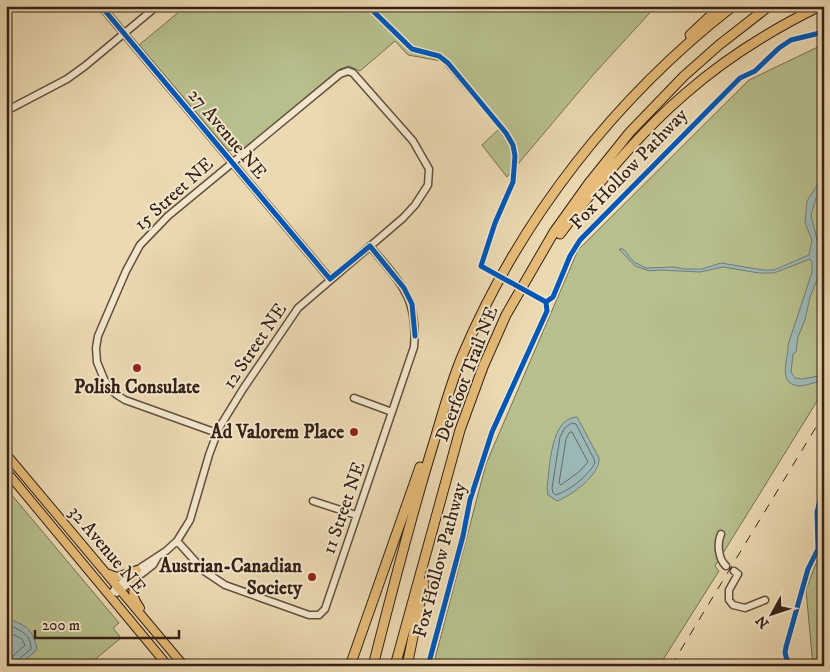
<svg xmlns="http://www.w3.org/2000/svg" width="830" height="672" font-family="'IM FELL DW Pica',serif">
	<style>
		.green { fill: #b7bf8c; stroke: #767052 }
		.water { fill: #9cb8b6; stroke: #737c76 }
		.lines { fill: none; stroke-linecap: round; stroke-linejoin: round }
		.shore { stroke: #686c66; stroke-width: 1 }
		.minor-casing { stroke: #624f3e; stroke-width: 9 }
		.major-casing { stroke: #352117; stroke-width: 10 }
		.highway-casing { stroke: #352117; stroke-width: 11 }
		.minor { stroke: #f2e6cc; stroke-width: 6 }
		.major { stroke: #e6bc78; stroke-width: 8 }
		.highway { stroke: #e6bc78; stroke-width: 9 }
		.rail { stroke: #352117; stroke-width: 1; stroke-dasharray: 9 9; stroke-linecap: butt }
		.cycleway-casing { stroke: #f2e6cc; stroke-width: 8 }
		.cycleway { stroke: #0057b8; stroke-width: 5 }
		.poi-dot { fill: #8f2418; stroke: #f2e6cc; stroke-width: 2 }
		.labels { text-anchor: middle; dominant-baseline: central; stroke-width: 4; stroke-linejoin: round; paint-order: stroke }
		.street-label { font-size: 19px; fill: #352117; stroke: #f2e6cc }
		.poi-label { font-size: 19px; font-weight: bold; fill: #352117; stroke: #f2e6cc; text-anchor: end }
	</style>
	<rect width="100%" height="100%" fill="#ebd9b1"/>
	<filter id="stains"><feTurbulence type="fractalNoise" baseFrequency=".004" numOctaves="4"/><feColorMatrix values="0 0 0 0 .2 0 0 0 0 .09 0 0 0 0 .02 0 0 0 .5 -.17"/></filter>
	<radialGradient id="worn" r=".72"><stop offset=".6" stop-color="#630" stop-opacity="0"/><stop offset="1" stop-color="#630" stop-opacity=".3"/></radialGradient>
	<path class="green" d="M 186,6 L 367,6 L 370,10 L 374,6 L 656,6 L 593,75 L 507,177 L 482,145 L 499,129 L 441,61 L 408,55 L 395,41 L 360,71 L 349,66 L 340,69 L 241,152 L 228,150 L 139,45 Z
		M 824,44 L 824,390 L 715,566 L 719,571 L 659,666 L 433,666 L 486,464 L 578,250 L 749,80 Z
		M 6,488 L 119,623 L 113,628 L 121,638 L 87,666 L 6,666 Z
		M 824,542 L 824,666 L 813,666 L 806,590 Z"/>
	<path class="water" d="M 824,175 L 824,187 L 816,198 L 811,215 L 819,248 L 820,272 L 810,297 L 805,320 L 798,337 L 796,352 L 793,354 L 791,372 L 795,378 L 802,379 L 824,375 L 824,384 L 819,392 L 819,384 L 818,382 C 811,383 806,386 799,386 C 776,384 789,358 788,345 L 812,272 L 812,263 L 810,259 L 774,273 L 759,273 L 723,267 L 700,272 L 660,270 L 650,271 L 635,266 L 619,249 L 623,249 L 634,262 L 646,268 L 674,267 L 684,269 L 702,269 L 721,263 L 763,270 L 774,270 L 809,255 L 812,240 L 805,223 L 807,201 Z
		M 577,417 L 599,458 C 601,474 571,496 557,501 L 548,495 L 547,488 C 550,467 550,418 577,417 Z
		M 6,618 C 25,625 33,628 37,649 C 32,656 24,658 21,666 L 6,666 Z"/>
	<g class="lines">
		<path class="shore" d="M 572,423 L 576,424 L 594,459 L 595,463 C 588,476 569,491 556,495 L 553,493 L 552,488 L 560,437 L 564,429 Z
			M 572,432 L 588,462 L 580,471 L 561,485 L 559,483 L 566,439 L 569,433 Z
			M 6,623 C 19,631 31,632 31,649 L 19,659 L 17,666
			M 6,631 L 22,639 L 25,645 L 13,656 L 10,666"/>
		<defs>
			<path id="minor" d="M 101,6 L 330,279
				M 6,111 L 67,79 L 85,66 L 157,6
				M 354,398 L 392,412
				M 313,501 L 356,515
				M 721,534 C 717,543 718,559 726,566
				M 177,541 L 204,571 L 225,585 L 309,615 L 319,615 L 325,609 L 414,347 C 418,296 400,283 370,246
				M 734,571 L 738,574 L 729,590 L 729,600 L 733,605 L 745,608 L 765,600
				M 117,593 L 153,565 L 157,558
				M 110,596 L 116,587 L 137,570 L 166,551 L 177,541 L 182,533 L 190,520 L 209,455 L 219,428 L 243,389 L 298,308 L 403,218 L 415,205 L 428,185 L 429,169 L 413,141 L 353,73 L 348,71 L 340,74 L 168,216 L 140,245 L 126,271 L 98,336 L 96,348 L 97,362 L 104,379 L 110,389 L 117,395 L 125,400 L 217,433"/>
			<path id="major" d="M 6,454 L 184,666
				M 6,471 L 168,666
				M 106,573 L 117,577 L 137,570
				M 138,578 C 131,589 132,597 140,608"/>
			<path id="highway" d="M 690,35 L 721,6
				M 560,234 C 597,184 638,134 686,93 C 726,58 773,29 820,6
				M 350,666 L 420,467
				M 373,666 C 392,591 411,516 434,442 C 443,412 451,382 463,354 C 521,218 616,97 733,6
				M 395,666 L 460,430 L 483,367 L 506,315 L 554,232 L 589,183 L 630,132 L 684,76 L 719,45 L 769,6
				M 407,666 L 424,583"/>
		</defs>
		<use href="#minor" class="minor-casing"/>
		<use href="#major" class="major-casing"/>
		<use href="#highway" class="highway-casing"/>
		<use href="#minor" class="minor"/>
		<use href="#major" class="major"/>
		<use href="#highway" class="highway"/>
		<path class="rail" d="M 671,666 L 824,414"/>
		<defs>
			<path id="cycleway" d="M 101,6 L 330,279 L 370,246 L 404,288 L 412,304 L 415,336
				M 368,6 L 412,49 L 439,56 L 448,63 L 506,133 L 513,145 L 515,156 L 513,182 L 495,223 L 481,266 L 546,302
				M 546,302 L 553,297 L 570,256 L 580,240 L 740,78 L 755,71 L 779,48 L 791,40 L 824,32
				M 428,666 L 463,536 L 470,500 L 492,432 L 547,311 L 546,302
				M 789,666 L 785,653 L 786,647 L 808,569 L 818,549 L 817,512 L 824,485"/>
		</defs>
		<use href="#cycleway" class="cycleway-casing"/>
		<use href="#cycleway" class="cycleway"/>
	</g>
	<g class="poi-dot">
		<circle cx="137" cy="368" r="5"/>
		<circle cx="354" cy="432" r="5"/>
		<circle cx="312" cy="577" r="5"/>
	</g>
	<g class="labels">
		<g class="street-label">
			<text transform="translate(227 134) rotate(50)">27 Avenue NE</text>
			<text transform="translate(629 169) rotate(-46)">Fox Hollow Pathway</text>
			<text transform="translate(174 194) rotate(-42)">15 Street NE</text>
			<text transform="translate(255 346) rotate(-56)">12 Street NE</text>
			<text transform="translate(467 374) rotate(-69)">Deerfoot Trail NE</text>
			<text transform="translate(344 508) rotate(-71)">11 Street NE</text>
			<text transform="translate(107 550) rotate(50)">32 Avenue NE</text>
			<text transform="translate(440 560) rotate(-75)">Fox Hollow Pathway</text>
		</g>
		<g class="poi-label">
			<text x="137" y="387" text-anchor="middle">Polish Consulate</text>
			<text x="344" y="432">Ad Valorem Place</text>
			<text x="302" y="566">Austrian-Canadian<tspan x="302" dy="22">Society</tspan></text>
		</g>
	</g>
	<rect width="830" height="672" fill="none" stroke="#ebd9b1" stroke-width="25"/>
	<rect x="8" y="8" width="815" height="657" fill="none" stroke="#352117" stroke-width="2.5"/>
	<rect x="12" y="12" width="805" height="647" fill="none" stroke="#352117"/>
	<g transform="translate(772 614) rotate(230)" stroke="#f2e6cc" stroke-width="4" paint-order="stroke">
	<path d="M0-4L9 19L0 12L-9 19Z" fill="#352117"/>
	<text y="-8" font-size="14" font-weight="bold" text-anchor="middle" fill="#352117">N</text>
	</g>
	<path d="M35 630v8h144v-8" fill="none" stroke="#352117" stroke-width="2.5"/>
	<text x="42" y="630" font-size="15" fill="#352117" stroke="#f2e6cc" stroke-width="4" paint-order="stroke">200 m</text>
	<rect width="100%" height="100%" filter="url(#stains)"/>
	<rect width="100%" height="100%" fill="url(#worn)"/>
</svg>
